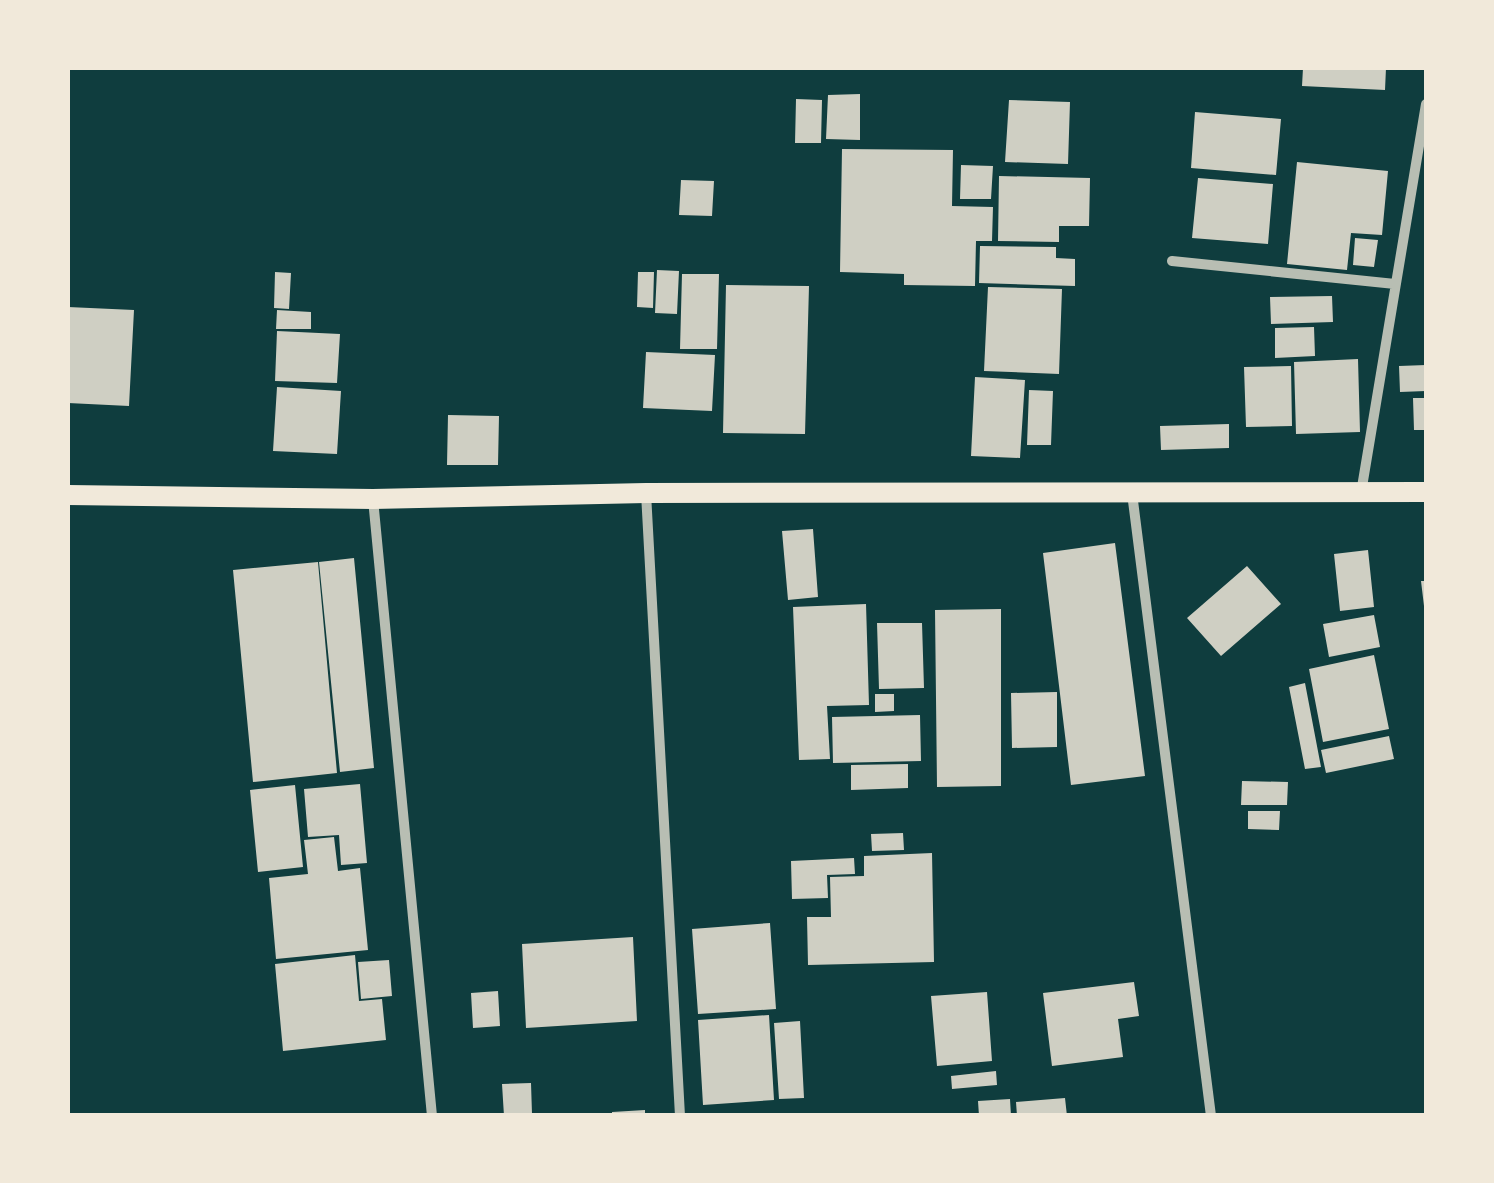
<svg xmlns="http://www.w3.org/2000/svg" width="1494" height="1183" font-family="'PT Sans Narrow',sans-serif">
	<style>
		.building { fill: #cfcfc3 }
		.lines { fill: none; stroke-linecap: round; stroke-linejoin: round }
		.minor { stroke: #b8beb3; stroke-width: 10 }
		.secondary { stroke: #f1e9da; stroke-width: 20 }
	</style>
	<rect width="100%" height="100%" fill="#0f3d3e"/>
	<path class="building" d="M 1303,68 L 1386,68 L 1385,90 L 1302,86 Z
		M 860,94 L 860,140 L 826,139 L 828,95 Z
		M 796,99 L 822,100 L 821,143 L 795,143 Z
		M 1009,100 L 1070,102 L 1068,164 L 1005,162 Z
		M 1195,112 L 1281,119 L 1276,175 L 1191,168 Z
		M 842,149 L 953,150 L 952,206 L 993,207 L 992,241 L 976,241 L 975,286 L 904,285 L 904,274 L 840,272 Z
		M 1297,162 L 1388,171 L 1382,235 L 1351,233 L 1347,270 L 1287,264 Z
		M 961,165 L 993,166 L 991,199 L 960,199 Z
		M 999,176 L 1090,178 L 1089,226 L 1059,226 L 1059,242 L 998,241 Z
		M 1198,178 L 1273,184 L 1268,244 L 1192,238 Z
		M 681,180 L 714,181 L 712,216 L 679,215 Z
		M 1355,238 L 1378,240 L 1374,267 L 1353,265 Z
		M 980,246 L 1056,247 L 1056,258 L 1075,259 L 1075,286 L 979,283 Z
		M 657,270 L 679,271 L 677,314 L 655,313 Z
		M 275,272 L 291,273 L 289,309 L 274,308 Z
		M 638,272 L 654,272 L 653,308 L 637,307 Z
		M 682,274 L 719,274 L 717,349 L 680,349 Z
		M 726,285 L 809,286 L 805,434 L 723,433 Z
		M 988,287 L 1062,289 L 1059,374 L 984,371 Z
		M 1332,296 L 1333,322 L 1271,324 L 1270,297 Z
		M 68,307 L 134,310 L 129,406 L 68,403 Z
		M 277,310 L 311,312 L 311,329 L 276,329 Z
		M 1314,327 L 1315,356 L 1275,358 L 1275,328 Z
		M 277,331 L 340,334 L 337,383 L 275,381 Z
		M 646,352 L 715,355 L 712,411 L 643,408 Z
		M 1358,359 L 1360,432 L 1296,434 L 1294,362 Z
		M 1426,365 L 1426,391 L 1400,392 L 1399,366 Z
		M 1291,366 L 1292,426 L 1246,427 L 1244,367 Z
		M 975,377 L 1025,380 L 1020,458 L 971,456 Z
		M 277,387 L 341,391 L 337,454 L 273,451 Z
		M 1029,390 L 1053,391 L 1051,445 L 1027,445 Z
		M 1413,398 L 1426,398 L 1426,430 L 1414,430 Z
		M 448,415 L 499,416 L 498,465 L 447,465 Z
		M 1229,424 L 1229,448 L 1161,450 L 1160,426 Z
		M 813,529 L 818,597 L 788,600 L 782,531 Z
		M 1115,543 L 1145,776 L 1071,785 L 1043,553 Z
		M 1368,550 L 1374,607 L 1340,611 L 1334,554 Z
		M 354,558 L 374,768 L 340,772 L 319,562 Z
		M 318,562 L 337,773 L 253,782 L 233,570 Z
		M 1247,566 L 1281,604 L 1221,656 L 1187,618 Z
		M 1421,581 L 1426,581 L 1426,606 L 1424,606 Z
		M 866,604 L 869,705 L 827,706 L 830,759 L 799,760 L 793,607 Z
		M 1001,609 L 1001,786 L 937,787 L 935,610 Z
		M 1374,615 L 1380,647 L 1329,657 L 1323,624 Z
		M 877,623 L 922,623 L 924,688 L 879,689 Z
		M 1374,655 L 1389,729 L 1323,742 L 1309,669 Z
		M 1305,683 L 1321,767 L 1305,769 L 1289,687 Z
		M 1057,692 L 1057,747 L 1012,748 L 1011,693 Z
		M 875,694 L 894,694 L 894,711 L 875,712 Z
		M 920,715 L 921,761 L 833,763 L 832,717 Z
		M 1389,736 L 1394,759 L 1326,773 L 1321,750 Z
		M 908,764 L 908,788 L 851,790 L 851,765 Z
		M 1242,781 L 1288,782 L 1287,805 L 1241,805 Z
		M 360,784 L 367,863 L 341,865 L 339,835 L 308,837 L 304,789 Z
		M 295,785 L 303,867 L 258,872 L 250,790 Z
		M 1248,811 L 1280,811 L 1279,830 L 1248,829 Z
		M 903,833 L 904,850 L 872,851 L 871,834 Z
		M 334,837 L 338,871 L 360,868 L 368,950 L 276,959 L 269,878 L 308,874 L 304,840 Z
		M 932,853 L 934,962 L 808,965 L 807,917 L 831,917 L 830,877 L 864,876 L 864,856 Z
		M 854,858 L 855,874 L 827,875 L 828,898 L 792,899 L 791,861 Z
		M 770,923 L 776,1009 L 698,1014 L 692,929 Z
		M 633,937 L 637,1021 L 526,1028 L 522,944 Z
		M 355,955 L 359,1001 L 382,999 L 386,1040 L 283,1051 L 275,964 Z
		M 389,960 L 392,996 L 361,999 L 358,962 Z
		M 1134,982 L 1139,1016 L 1118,1019 L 1123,1057 L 1052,1066 L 1043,993 Z
		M 498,991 L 500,1026 L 473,1028 L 471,993 Z
		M 987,992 L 992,1061 L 937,1066 L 931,996 Z
		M 769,1015 L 774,1100 L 703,1105 L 698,1020 Z
		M 800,1021 L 804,1098 L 779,1099 L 774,1023 Z
		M 996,1071 L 997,1085 L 952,1089 L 951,1076 Z
		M 531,1083 L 532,1114 L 504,1116 L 502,1084 Z
		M 1065,1098 L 1067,1116 L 1017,1116 L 1016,1102 Z
		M 1010,1099 L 1011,1116 L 979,1116 L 978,1101 Z
		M 645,1110 L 645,1116 L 612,1116 L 612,1112 Z"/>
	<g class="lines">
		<path class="minor" d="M 1172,261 L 1395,284
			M 646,493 L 680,1116
			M 1132,493 L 1211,1116
			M 1361,493 L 1426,104
			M 373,499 L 432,1116"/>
		<path class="secondary" d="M 68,495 L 373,499 L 646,493 L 1426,492"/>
	</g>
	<rect width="1494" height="1183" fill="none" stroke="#f1e9da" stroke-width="140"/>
</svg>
